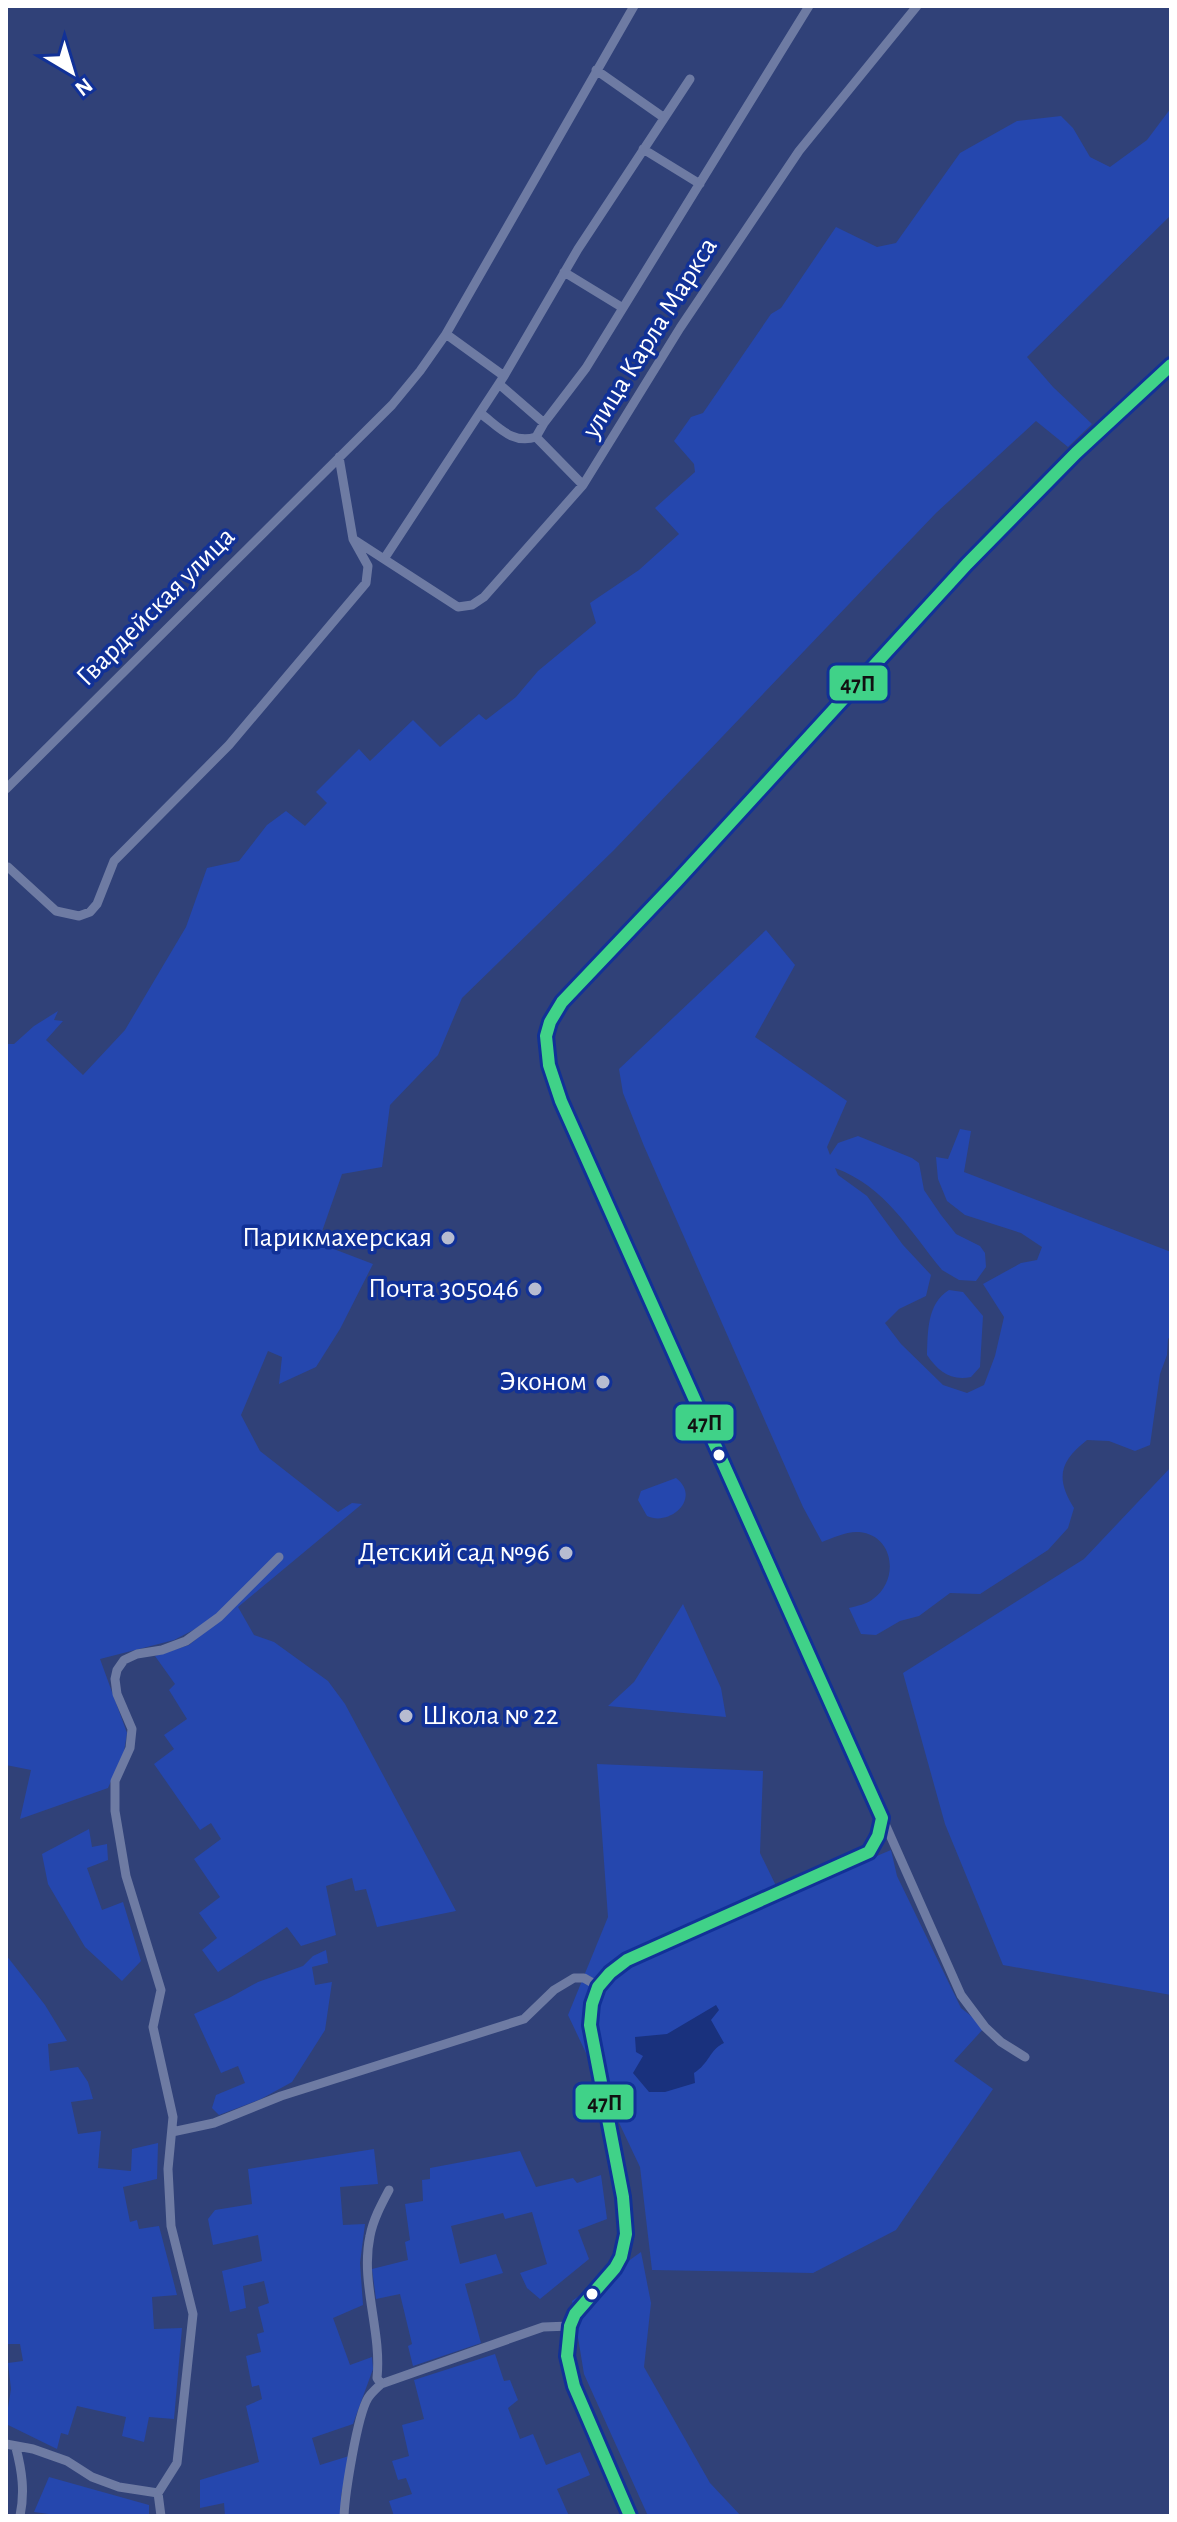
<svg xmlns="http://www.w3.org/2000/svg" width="1177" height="2522" font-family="'Alegreya Sans',sans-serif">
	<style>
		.green { fill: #2547ae }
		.water { fill: #19317d }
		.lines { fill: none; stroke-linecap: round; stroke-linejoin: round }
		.minor { stroke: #6e7ba3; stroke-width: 9 }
		.tertiary { stroke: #6e7ba3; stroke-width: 12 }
		.bus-1-casing { stroke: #113197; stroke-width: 18 }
		.bus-1 { stroke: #40d288; stroke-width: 12 }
		.poi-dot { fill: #b7bcd0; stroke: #113197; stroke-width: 3 }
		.bus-dot { fill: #fff; stroke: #113197; stroke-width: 3 }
		.labels { text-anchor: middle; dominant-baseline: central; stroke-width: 7; stroke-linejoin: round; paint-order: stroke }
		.street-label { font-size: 28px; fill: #fff; stroke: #113197 }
		.poi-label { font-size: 28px; fill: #fff; stroke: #113197; text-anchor: end }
		.line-badge { stroke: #113197; stroke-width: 3 }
		.pale-badge-label { font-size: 22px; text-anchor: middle; font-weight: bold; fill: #111 }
	</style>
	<rect width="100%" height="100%" fill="#304178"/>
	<path class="green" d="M 1171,108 L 1171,215 L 1027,357 L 1053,387 L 1092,424 L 1068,447 L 1036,421 L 936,513 L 614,850 L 462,998 L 438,1055 L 390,1105 L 382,1167 L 342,1174 L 318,1243 L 373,1264 L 340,1329 L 316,1367 L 279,1384 L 282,1357 L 268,1351 L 241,1415 L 260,1451 L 338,1512 L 352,1503 L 362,1504 L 238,1607 L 254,1635 L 274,1642 L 328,1681 L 345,1704 L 456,1911 L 377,1927 L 366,1889 L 355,1891 L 352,1878 L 326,1886 L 336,1935 L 301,1946 L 287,1927 L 218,1972 L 202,1950 L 217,1938 L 199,1913 L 220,1897 L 194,1859 L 221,1839 L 211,1823 L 200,1830 L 154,1764 L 174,1749 L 164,1735 L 187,1719 L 169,1690 L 175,1684 L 155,1656 L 189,1645 L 232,1610 L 174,1640 L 100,1659 L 127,1733 L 124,1752 L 108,1788 L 20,1819 L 31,1770 L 6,1765 L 6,1044 L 14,1044 L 34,1026 L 58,1011 L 54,1020 L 63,1021 L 46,1040 L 83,1075 L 125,1030 L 186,927 L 207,868 L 239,861 L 267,825 L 286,811 L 305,826 L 327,803 L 316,792 L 359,749 L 370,761 L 413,720 L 440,747 L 479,714 L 486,720 L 516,697 L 538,671 L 596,623 L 590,603 L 639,570 L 679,534 L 655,508 L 695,472 L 694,464 L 674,441 L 691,417 L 703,413 L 771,314 L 781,308 L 836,227 L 877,247 L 896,243 L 960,153 L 1017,121 L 1061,116 L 1073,128 L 1090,157 L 1110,167 L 1147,140 Z
		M 766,930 L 795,965 L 755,1037 L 847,1101 L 827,1147 L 830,1155 L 838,1143 L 858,1136 L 912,1158 L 919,1163 L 924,1190 L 941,1215 L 956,1234 L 980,1246 L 985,1253 L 986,1267 L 976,1281 L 959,1280 L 942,1270 C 909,1230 886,1187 835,1168 L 838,1175 L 867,1196 L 903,1245 L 931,1275 L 926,1296 L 899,1309 L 885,1323 L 901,1344 L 943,1385 L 967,1393 L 984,1385 L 995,1356 L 1004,1317 L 983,1284 L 1021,1263 L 1037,1260 L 1042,1247 L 1021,1233 L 965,1215 L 947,1201 L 938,1179 L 936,1157 L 948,1159 L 960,1129 L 971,1131 L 964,1172 L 1171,1252 L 1171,1335 L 1168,1339 L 1167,1355 L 1160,1374 L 1150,1445 L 1135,1451 L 1109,1441 L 1087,1440 C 1060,1461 1055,1478 1074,1508 L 1068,1528 L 1048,1550 L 980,1594 L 950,1593 L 919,1616 L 900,1621 L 876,1635 L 861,1634 L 849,1608 C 857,1606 867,1604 873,1599 C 900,1580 894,1535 859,1532 C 847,1531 832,1538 822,1542 L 803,1507 L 644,1146 L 623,1093 L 619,1069 Z
		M 949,1290 L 963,1292 L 983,1316 L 980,1367 L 971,1377 C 950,1381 938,1371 927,1355 C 928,1330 927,1304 949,1290 Z
		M 1171,1467 L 1171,1995 L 1003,1965 L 945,1824 L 903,1673 L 1084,1559 Z
		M 676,1478 C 702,1498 670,1527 647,1516 L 638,1500 L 641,1491 Z
		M 683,1604 L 721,1688 L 726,1717 L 608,1706 L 634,1682 Z
		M 597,1764 L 763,1771 L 760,1853 L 781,1896 L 891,1850 L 897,1876 L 961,2008 L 985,2027 L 954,2061 L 993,2089 L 896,2230 L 813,2273 L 652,2270 L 640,2167 L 568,2015 L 608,1917 Z
		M 89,1829 L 92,1847 L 107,1844 L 108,1860 L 87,1868 L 102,1910 L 123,1902 L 141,1961 L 122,1981 L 85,1947 L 48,1884 L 42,1854 Z
		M 326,1950 L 328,1963 L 312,1967 L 315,1985 L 332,1982 L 325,2030 L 292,2082 L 261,2099 L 219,2115 L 212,2108 L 216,2095 L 245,2083 L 238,2066 L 221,2073 L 194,2014 L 229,1998 L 258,1982 L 303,1966 L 313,1956 Z
		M 6,1955 L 45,2005 L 67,2041 L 48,2044 L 50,2071 L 78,2067 L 88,2082 L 93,2099 L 71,2102 L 78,2134 L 101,2131 L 98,2168 L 131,2171 L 132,2149 L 158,2143 L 157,2179 L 123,2187 L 130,2222 L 137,2220 L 139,2229 L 159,2226 L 177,2295 L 152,2297 L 154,2329 L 182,2328 L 174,2419 L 149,2417 L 144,2442 L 122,2436 L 126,2417 L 77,2406 L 68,2435 L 61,2433 L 57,2449 L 6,2424 L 6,2408 L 8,2408 L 11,2389 L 8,2363 L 23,2361 L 20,2344 L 6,2344 Z
		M 374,2149 L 378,2184 L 340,2187 L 343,2225 L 365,2224 L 360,2263 L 363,2305 L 333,2318 L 350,2365 L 372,2357 L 373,2369 L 353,2424 L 312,2438 L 320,2465 L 349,2456 L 341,2496 L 341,2516 L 225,2516 L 224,2503 L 200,2508 L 200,2480 L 259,2462 L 246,2406 L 262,2399 L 259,2385 L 252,2387 L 246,2356 L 261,2352 L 257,2334 L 264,2332 L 258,2307 L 269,2303 L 264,2281 L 243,2286 L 246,2308 L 230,2312 L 222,2271 L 262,2261 L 258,2235 L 213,2245 L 208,2219 L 215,2210 L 252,2204 L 248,2169 Z
		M 520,2151 L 536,2187 L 573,2178 L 577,2183 L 601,2175 L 607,2219 L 578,2230 L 589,2259 L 540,2299 L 527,2288 L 520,2273 L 547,2264 L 532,2212 L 505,2219 L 503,2213 L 451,2226 L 460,2264 L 496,2254 L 503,2273 L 465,2284 L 481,2343 L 413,2366 L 408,2346 L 412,2344 L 400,2294 L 376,2299 L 372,2269 L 408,2260 L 405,2242 L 410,2240 L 405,2204 L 423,2201 L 422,2180 L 430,2179 L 430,2168 Z
		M 641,2252 L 651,2303 L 644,2367 L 710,2483 L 741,2516 L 648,2516 L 584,2374 L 572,2301 Z
		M 495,2354 L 504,2381 L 510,2380 L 518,2400 L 508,2408 L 520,2439 L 533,2434 L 546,2465 L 580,2452 L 590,2475 L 557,2489 L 569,2516 L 394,2516 L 389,2501 L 412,2494 L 406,2478 L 398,2480 L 392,2461 L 409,2456 L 402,2425 L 424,2419 L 414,2380 Z
		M 49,2477 L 149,2505 L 149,2516 L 63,2516 L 34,2512 Z"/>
	<path class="water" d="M 716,2005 L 719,2010 L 711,2020 L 724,2043 C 710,2049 709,2064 694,2073 L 695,2083 L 665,2092 L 649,2092 L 633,2073 L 643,2056 L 636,2052 L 635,2037 L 667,2034 Z"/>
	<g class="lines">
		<path class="minor" d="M 596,70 L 663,117
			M 643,149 L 700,184
			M 564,272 L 623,308
			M 446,334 L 504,376
			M 499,384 L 544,423 L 536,437 L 583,485
			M 480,413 C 498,426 512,445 536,437
			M 544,423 L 586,368 L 809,6
			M 353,539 L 458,607 L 472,605 L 484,597 L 583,485 L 680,328 L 799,151 L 917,6
			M 384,559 L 504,376 L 578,249 L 690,79
			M 6,789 L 392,405 L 420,371 L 446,334 L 634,6
			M 8,867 L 56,911 L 79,916 L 90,912 L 97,904 L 114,861 L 229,745 L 366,583 L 368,566 L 353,539 L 339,457
			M 882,1817 L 961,1995 L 985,2027 L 1001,2042 L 1025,2057
			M 172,2132 L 214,2123 L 281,2096 L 524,2019 L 554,1990 L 574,1978 L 584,1978 L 598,1986
			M 381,2384 L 543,2327 L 570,2326
			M 6,2444 L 33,2449 L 67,2461 L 92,2477 L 119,2487 L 158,2493
			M 16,2448 C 22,2471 25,2492 20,2516
			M 161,2516 L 158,2493 L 177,2463 L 193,2314 L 171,2226 L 168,2169 L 173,2117 L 153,2027 L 161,1990 L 126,1876 L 115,1811 L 115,1781 L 130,1748 L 132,1729 L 117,1694 L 115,1679 L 117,1670 L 124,1660 L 137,1654 L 162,1650 L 186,1641 L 219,1617 L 279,1557
			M 344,2516 C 345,2494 357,2416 368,2398 C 371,2393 377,2388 381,2384 L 377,2378 C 382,2331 360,2283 370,2236 C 373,2220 381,2205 389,2190"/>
		<path class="tertiary" d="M 630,2516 L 574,2386 L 567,2356 L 570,2326 L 575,2314 L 615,2268 L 621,2257 L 626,2234 L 623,2197 L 590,2025 C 591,1993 599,1977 627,1960 L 869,1852 C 878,1841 881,1832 882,1818 L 591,1166 C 577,1135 541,1068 546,1036 C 548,1023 555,1013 562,1002 L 676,882 L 967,564 L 1076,453 L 1171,365"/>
		<defs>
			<path id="bus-1" d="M 630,2516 L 574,2386 L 567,2356 L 570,2326 L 575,2314 L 615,2268 L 621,2257 L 626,2234 L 623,2197 L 590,2025 L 592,2004 L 598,1987 L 610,1973 L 627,1960 L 869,1852 L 878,1836 L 882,1818 L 561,1101 L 549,1065 L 546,1036 L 550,1022 L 562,1002 L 676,882 L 967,564 L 1076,453 L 1171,365"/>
		</defs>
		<use href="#bus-1" class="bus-1-casing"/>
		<use href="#bus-1" class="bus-1"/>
	</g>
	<g class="poi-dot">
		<circle cx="448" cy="1238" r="8"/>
		<circle cx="535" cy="1289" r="8"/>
		<circle cx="603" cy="1382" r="8"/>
		<circle cx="566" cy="1553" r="8"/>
		<circle cx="406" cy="1716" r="8"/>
	</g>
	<g class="bus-dot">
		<circle cx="719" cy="1455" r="7"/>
		<circle cx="592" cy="2294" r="7"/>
	</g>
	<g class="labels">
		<g class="street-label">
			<text transform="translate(650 338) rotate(-58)">улица Карла Маркса</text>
			<text transform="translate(156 607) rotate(-45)">Гвардейская улица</text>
		</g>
		<g class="poi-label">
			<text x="432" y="1238">Парикмахерская</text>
			<text x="519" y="1289">Почта 305046</text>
			<text x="587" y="1382">Эконом</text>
			<text x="550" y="1553">Детский сад №96</text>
			<text x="422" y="1716" text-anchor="start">Школа № 22</text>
		</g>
	</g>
	<g class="line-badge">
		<rect x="828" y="664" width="61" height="38" rx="8" fill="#40d288"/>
		<rect x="674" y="1403" width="61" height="39" rx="8" fill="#40d288"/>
		<rect x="574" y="2083" width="61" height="38" rx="8" fill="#40d288"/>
	</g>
	<g class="pale-badge-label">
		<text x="858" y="691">47П</text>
		<text x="705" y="1430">47П</text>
		<text x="605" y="2110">47П</text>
	</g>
	<rect width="1177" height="2522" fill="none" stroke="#ffffff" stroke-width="16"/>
	<g transform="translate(72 72) rotate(142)" stroke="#113197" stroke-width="6" paint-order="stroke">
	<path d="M0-6L14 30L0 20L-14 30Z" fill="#ffffff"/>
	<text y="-12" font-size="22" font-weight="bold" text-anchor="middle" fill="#ffffff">N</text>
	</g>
</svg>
